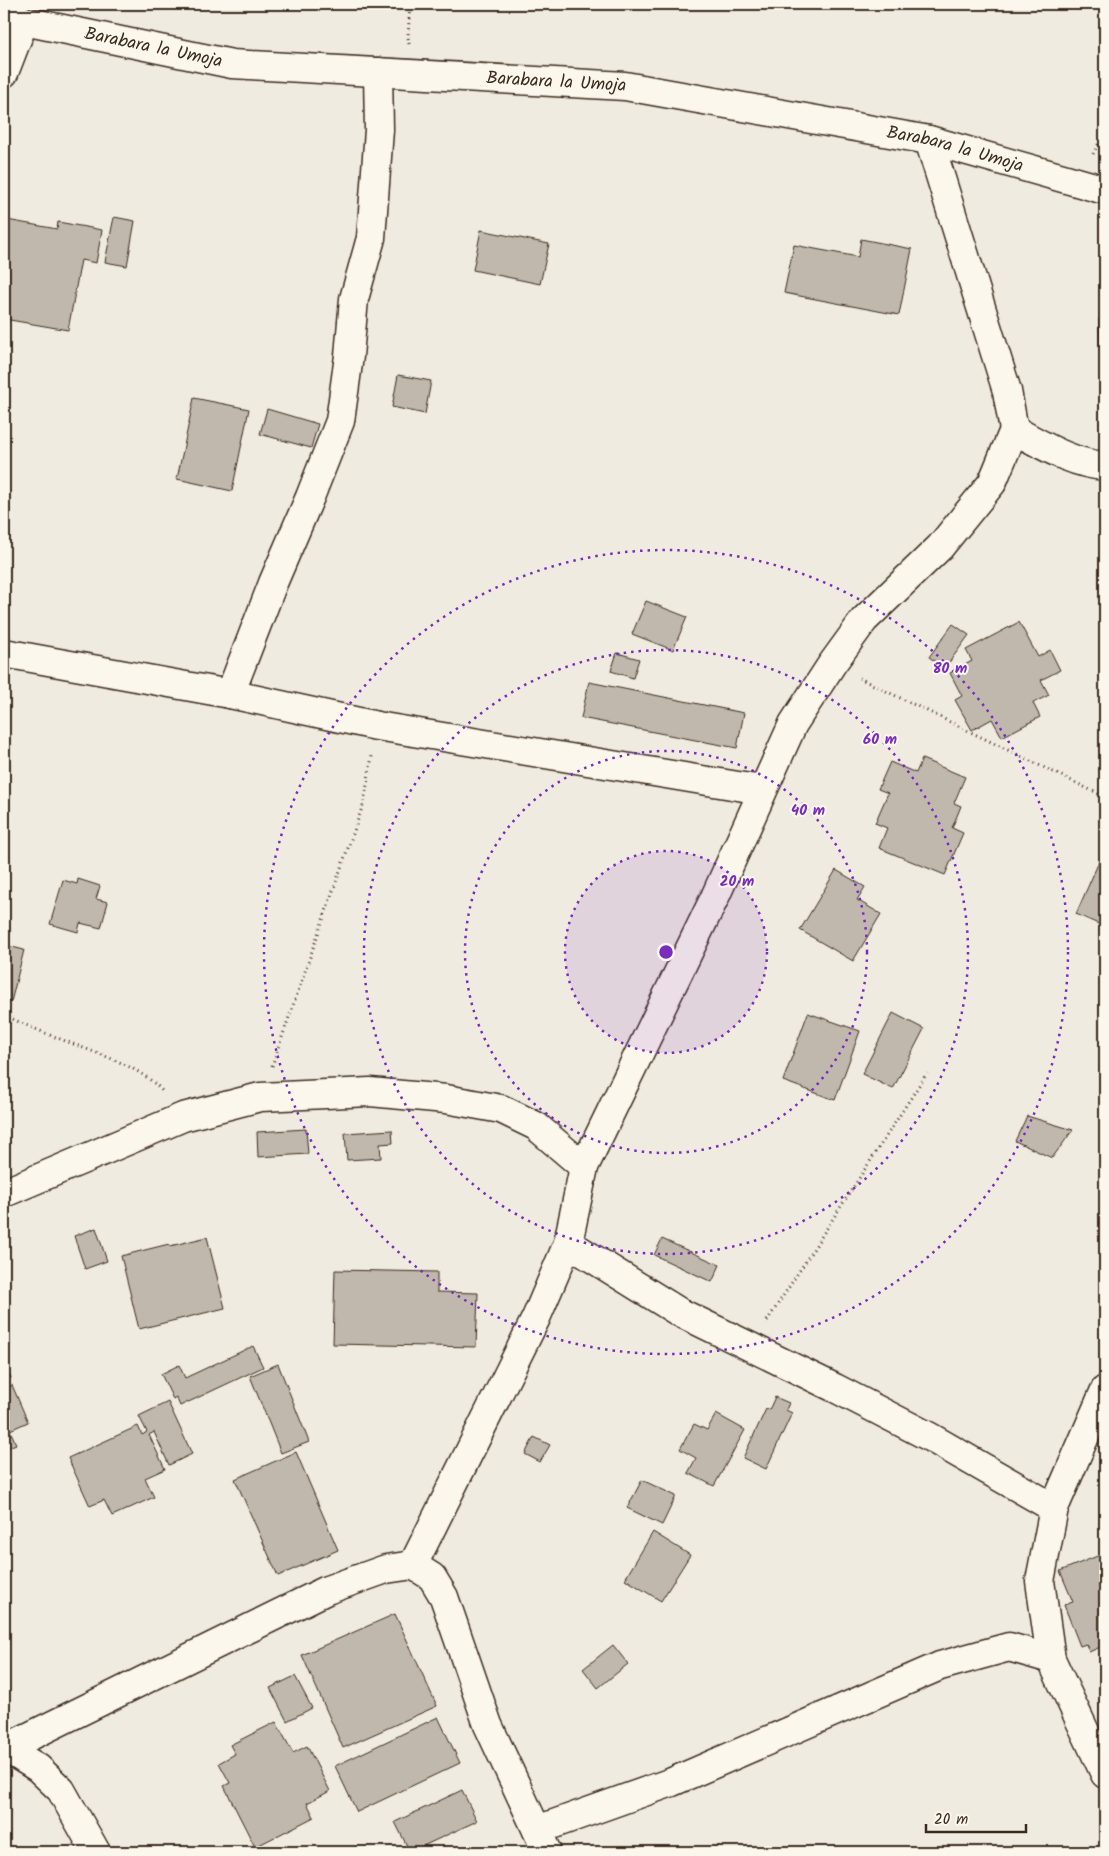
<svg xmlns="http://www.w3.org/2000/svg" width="1109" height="1856" font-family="Kalam,sans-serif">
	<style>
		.building { fill: #c0b8ad; stroke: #3b2a1e }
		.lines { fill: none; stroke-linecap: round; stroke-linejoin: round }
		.minor-casing { stroke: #3b2a1e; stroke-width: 31 }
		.path { stroke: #3b2a1e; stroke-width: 3; stroke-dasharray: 1 4; stroke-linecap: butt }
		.minor { stroke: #fbf7ec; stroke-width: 28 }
		.ring { fill: none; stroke: #7b2cbf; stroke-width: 2.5; stroke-dasharray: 2.5 5 }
		.labels { text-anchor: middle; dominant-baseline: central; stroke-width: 4; stroke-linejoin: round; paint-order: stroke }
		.street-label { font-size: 18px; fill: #3b2a1e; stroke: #fbf7ec }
		.centre { fill: #7b2cbf; stroke: #fbf7ec; stroke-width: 2.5 }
		.ring-label { font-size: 15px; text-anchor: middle; font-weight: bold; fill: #7b2cbf; stroke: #fbf7ec; stroke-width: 4; stroke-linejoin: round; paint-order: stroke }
	</style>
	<rect width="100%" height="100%" fill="#f0ebe0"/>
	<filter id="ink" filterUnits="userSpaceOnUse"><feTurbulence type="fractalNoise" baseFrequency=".02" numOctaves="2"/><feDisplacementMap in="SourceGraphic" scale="10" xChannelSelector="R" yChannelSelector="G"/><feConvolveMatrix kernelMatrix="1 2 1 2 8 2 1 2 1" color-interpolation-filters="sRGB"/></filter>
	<g filter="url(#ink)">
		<path class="building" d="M 114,217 L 135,221 L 127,266 L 105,262 Z
			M 7,220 L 57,229 L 58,222 L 102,230 L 96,263 L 81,260 L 68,330 L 4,319 L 4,239 Z
			M 481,230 L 549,244 L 540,284 L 473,270 Z
			M 861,239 L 912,249 L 899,315 L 784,293 L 794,245 L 858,257 Z
			M 1105,318 L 1105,347 L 1100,347 L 1099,319 Z
			M 398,375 L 431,381 L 425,414 L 392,407 Z
			M 194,398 L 249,409 L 232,491 L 177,479 Z
			M 267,409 L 318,424 L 311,448 L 260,434 Z
			M 646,601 L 687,617 L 673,650 L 632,634 Z
			M 1019,622 L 1038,657 L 1050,650 L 1060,670 L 1041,680 L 1049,695 L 1033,703 L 1040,717 L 1002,737 L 992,719 L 972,730 L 955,700 L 962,696 L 950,673 L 972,661 L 966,650 Z
			M 953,624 L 969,635 L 945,668 L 929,657 Z
			M 617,653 L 639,659 L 633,678 L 611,671 Z
			M 589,682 L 744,713 L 737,748 L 581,718 Z
			M 922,759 L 965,777 L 954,803 L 961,806 L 952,828 L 963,833 L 945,875 L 879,848 L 887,828 L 875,823 L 888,793 L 878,789 L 890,762 L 916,773 Z
			M 1105,848 L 1105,927 L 1076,914 Z
			M 836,870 L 865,887 L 857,900 L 881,914 L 853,961 L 800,930 Z
			M 78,879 L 100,886 L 96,899 L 108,902 L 101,928 L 80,923 L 78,932 L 50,924 L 63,880 L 77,884 Z
			M 4,945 L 24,950 L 11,1002 L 4,1000 Z
			M 808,1013 L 860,1031 L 835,1100 L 783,1081 Z
			M 893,1013 L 924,1029 L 893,1089 L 862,1074 Z
			M 1027,1116 L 1073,1130 L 1052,1158 L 1015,1141 Z
			M 306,1129 L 308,1154 L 258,1157 L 257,1132 Z
			M 392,1130 L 393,1143 L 380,1144 L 381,1158 L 347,1160 L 345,1133 Z
			M 96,1228 L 107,1261 L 85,1269 L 74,1236 Z
			M 207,1237 L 225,1308 L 139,1329 L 121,1256 L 169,1244 L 170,1246 Z
			M 662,1239 L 720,1265 L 712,1282 L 654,1255 Z
			M 335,1270 L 437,1272 L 437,1292 L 478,1293 L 476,1347 L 333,1344 Z
			M 253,1346 L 263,1367 L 180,1406 L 176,1397 L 173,1399 L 161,1374 L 179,1365 L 185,1378 Z
			M 4,1362 L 11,1378 L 4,1381 Z
			M 278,1364 L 309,1442 L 281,1453 L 250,1376 Z
			M 12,1385 L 28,1422 L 10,1430 L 16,1444 L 4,1449 L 4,1389 Z
			M 775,1397 L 789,1403 L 786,1410 L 792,1413 L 766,1469 L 743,1458 L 766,1409 L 769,1410 Z
			M 168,1402 L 192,1454 L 169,1465 L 154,1432 L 149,1435 L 165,1469 L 145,1478 L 154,1497 L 112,1516 L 104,1500 L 90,1506 L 68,1458 L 138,1426 L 142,1435 L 147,1432 L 139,1416 Z
			M 716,1414 L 745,1430 L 714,1486 L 688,1473 L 696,1458 L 680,1449 L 694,1424 L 707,1430 Z
			M 534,1437 L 550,1445 L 540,1462 L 525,1454 Z
			M 296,1452 L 338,1550 L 278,1576 L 235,1479 Z
			M 642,1480 L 676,1496 L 662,1525 L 627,1508 Z
			M 653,1532 L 690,1555 L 661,1601 L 625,1579 Z
			M 1105,1553 L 1105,1645 L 1089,1652 L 1086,1644 L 1080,1646 L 1064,1605 L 1073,1602 L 1060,1571 Z
			M 395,1614 L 437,1706 L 343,1748 L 302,1655 Z
			M 613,1645 L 628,1664 L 598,1688 L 583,1669 Z
			M 295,1676 L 312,1708 L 287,1721 L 270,1688 Z
			M 438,1717 L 460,1763 L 357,1812 L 335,1766 Z
			M 276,1722 L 293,1753 L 307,1746 L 330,1791 L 307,1803 L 314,1817 L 255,1847 L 224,1786 L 230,1783 L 219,1763 L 235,1754 L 230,1745 Z
			M 462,1790 L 477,1821 L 410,1852 L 395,1822 Z"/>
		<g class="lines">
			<defs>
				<g id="minor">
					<path id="s1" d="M 4,10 L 24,21 L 232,64 L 625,86 L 929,140 L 1105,190"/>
					<path d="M 4,73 L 24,21"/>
					<path d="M 1014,430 C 1043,445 1072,464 1105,466"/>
					<path d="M 4,653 L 230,694 L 377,726 L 762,790"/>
					<path d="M 230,694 L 273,583 L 310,497 L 340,421 L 349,356 L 354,299 L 371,238 L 379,130 L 378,72"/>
					<path d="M 4,1193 L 183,1117 L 260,1097 L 370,1092 L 446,1099 L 501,1109 L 536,1126 L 584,1167"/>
					<path d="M 568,1243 L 679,1312 L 835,1388 L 928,1436 L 1054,1508"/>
					<path d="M 1105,1390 L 1054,1508 L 1040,1581 L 1051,1659 L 1105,1774"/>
					<path d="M 413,1565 L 536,1318 L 568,1243 L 584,1167 L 715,897 L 793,724 L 832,664 L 864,620 L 940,547 L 992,483 L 1014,430 L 1007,391 L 929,140"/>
					<path d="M 6,1748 L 38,1768 L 61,1790 L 96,1852"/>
					<path d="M 4,1749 L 327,1590 L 386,1569 L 413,1565 L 432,1577 L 444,1597 L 488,1725 L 547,1852"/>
					<path d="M 537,1830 L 672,1782 L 940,1666 L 1009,1647 L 1051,1659"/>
				</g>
			</defs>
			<use href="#minor" class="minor-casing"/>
			<path class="path" d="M 409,44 L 408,37 L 410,4
				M 1093,154 L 1100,141 L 1105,139
				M 859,678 L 1105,797
				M 4,1015 C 27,1026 52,1036 76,1045 C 106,1057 142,1067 164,1093
				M 272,1066 L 364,802 L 372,756
				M 767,1321 L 927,1073"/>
			<use href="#minor" class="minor"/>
		</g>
	</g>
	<circle cx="666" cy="952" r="101" fill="#7b2cbf" fill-opacity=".12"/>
	<g class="ring">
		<circle cx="666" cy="952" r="101"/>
		<circle cx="666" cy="952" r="201"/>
		<circle cx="666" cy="952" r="302"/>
		<circle cx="666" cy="952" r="402"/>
	</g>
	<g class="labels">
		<g class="street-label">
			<text stroke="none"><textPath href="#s1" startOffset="155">Barabara la Umoja</textPath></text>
			<text stroke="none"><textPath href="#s1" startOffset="560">Barabara la Umoja</textPath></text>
			<text stroke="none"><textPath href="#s1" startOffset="965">Barabara la Umoja</textPath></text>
		</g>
	</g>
	<circle cx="666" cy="952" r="8" class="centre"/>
	<g class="ring-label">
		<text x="950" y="673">80 m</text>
		<text x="880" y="744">60 m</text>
		<text x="808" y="815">40 m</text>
		<text x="737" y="886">20 m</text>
	</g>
	<rect width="1109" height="1856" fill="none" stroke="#fbf7ec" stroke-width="20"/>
	<rect x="10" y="10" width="1089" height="1836" fill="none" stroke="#3b2a1e" stroke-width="2" filter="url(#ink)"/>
	<path d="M926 1824v8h100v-8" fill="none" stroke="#3b2a1e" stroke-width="2.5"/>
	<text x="934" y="1824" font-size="15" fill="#3b2a1e" stroke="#fbf7ec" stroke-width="4" paint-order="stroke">20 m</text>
</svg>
